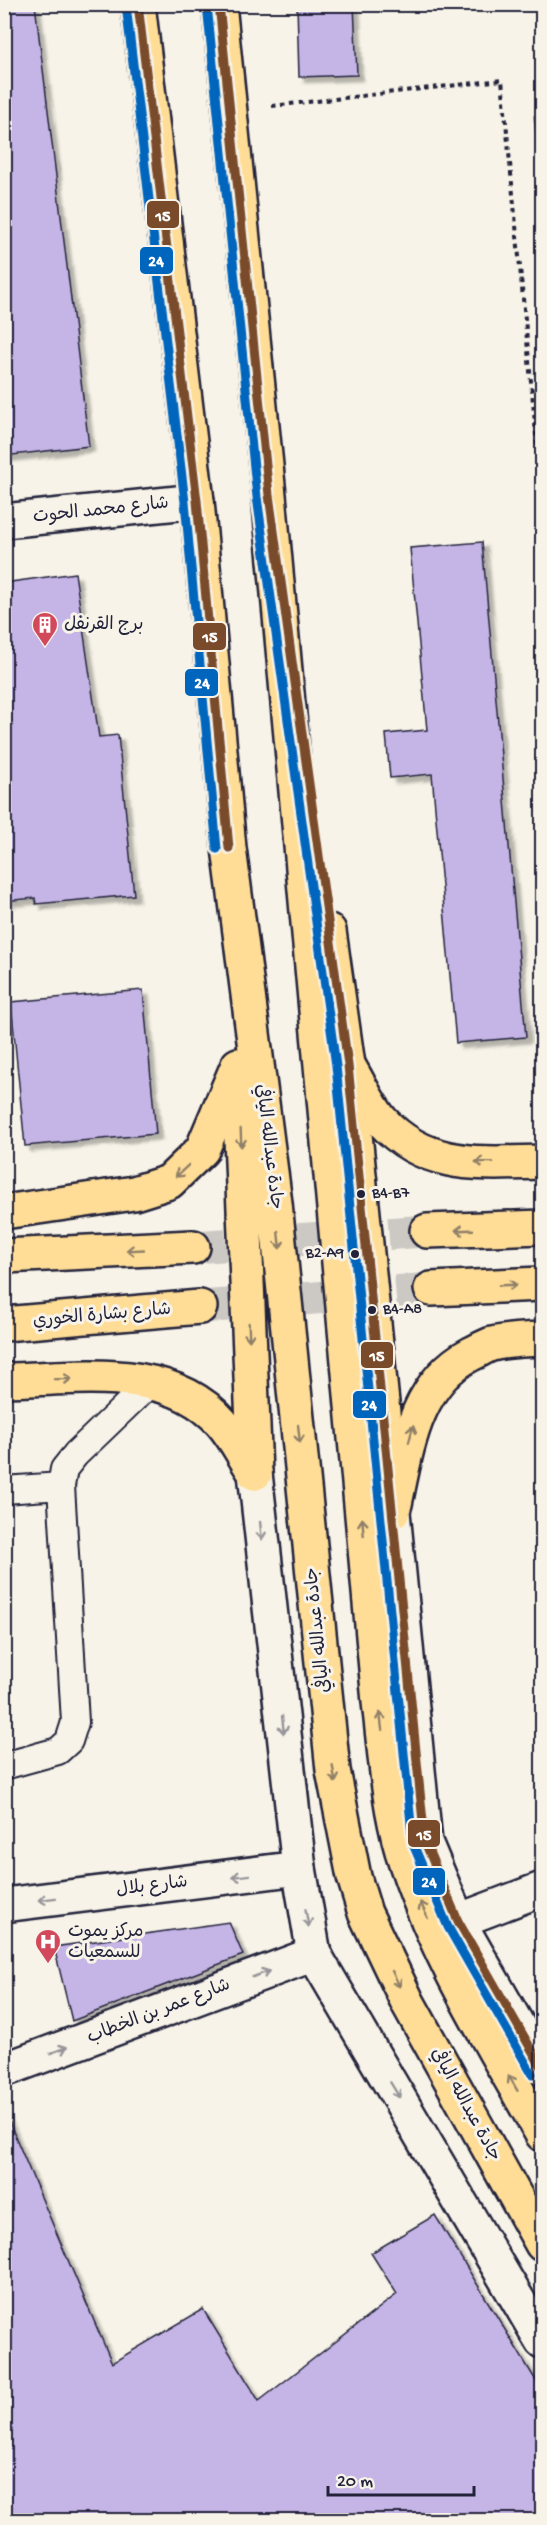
<svg xmlns="http://www.w3.org/2000/svg" width="547" height="2525" font-family="'Gochi Hand','Playpen Sans Arabic',sans-serif">
	<style>
		.green { fill: #d6e89c; stroke: #7c856c; stroke-width: 1.5 }
		.building { fill: #c5b5e6; stroke: #22223b; stroke-width: 1.5; filter: url(#shadow) }
		.lines { fill: none; stroke-linecap: round; stroke-linejoin: round }
		.primary-tunnel { stroke: #ccc9c5; stroke-width: 33; stroke-dasharray: 33 16; stroke-linecap: butt }
		.service-casing { stroke: #22223b; stroke-width: 30 }
		.minor-casing { stroke: #22223b; stroke-width: 38 }
		.tertiary-casing { stroke: #22223b; stroke-width: 38 }
		.primary-casing { stroke: #22223b; stroke-width: 38 }
		.trunk-casing { stroke: #22223b; stroke-width: 38 }
		.path { stroke: #22223b; stroke-width: 4; stroke-dasharray: 4.5 4.5; stroke-linecap: butt }
		.service { stroke: #f7f3e8; stroke-width: 26 }
		.minor { stroke: #f7f3e8; stroke-width: 33 }
		.tertiary { stroke: #f7f3e8; stroke-width: 33 }
		.primary { stroke: #ffdd96; stroke-width: 33 }
		.trunk { stroke: #ffdd96; stroke-width: 33 }
		.bus-1-casing { stroke: #f7f3e8; stroke-width: 14 }
		.bus-2-casing { stroke: #f7f3e8; stroke-width: 14 }
		.bus-1 { stroke: #7a4b2a; stroke-width: 9 }
		.bus-2 { stroke: #0065bd; stroke-width: 9 }
		.oneway { stroke: #908068 }
		.oneway2 { stroke: #97959a }
		.bus-dot { fill: #22223b; stroke: #f7f3e8; stroke-width: 2 }
		.labels { text-anchor: middle; dominant-baseline: central; stroke-width: 6; stroke-linejoin: round; paint-order: stroke }
		.bus-label { font-size: 16px; fill: #22223b; stroke: #f7f3e8; text-anchor: start }
		.street-label { font-size: 18px; fill: #22223b; stroke: #f7f3e8 }
		.poi-label { font-size: 18px; fill: #22223b; stroke: #f7f3e8; text-anchor: start }
		.line-badge { stroke: #f7f3e8; stroke-width: 2 }
		.badge-label { font-size: 16px; text-anchor: middle; font-weight: bold; fill: #fff }
	</style>
	<defs>
		<filter id="shadow"><feDropShadow dx="5.5" dy="5.5" stdDeviation="1.5" flood-color="#0004"/></filter>
	</defs>
	<rect width="100%" height="100%" fill="#f7f3e8"/>
	<filter id="ink" filterUnits="userSpaceOnUse"><feTurbulence type="fractalNoise" baseFrequency=".0167" numOctaves="2"/><feDisplacementMap in="SourceGraphic" scale="12" xChannelSelector="R" yChannelSelector="G"/><feConvolveMatrix kernelMatrix="1 2 1 2 8 2 1 2 1" color-interpolation-filters="sRGB"/></filter>
	<g filter="url(#ink)">
		<path class="green" d="M 534,116 L 542,116 L 542,192 Z"/>
		<path class="building" d="M 4,4 L 35,4 L 89,446 L 4,456 Z
			M 297,4 L 354,4 L 357,75 L 299,77 Z
			M 482,542 L 526,1037 L 456,1043 L 432,774 L 390,778 L 386,734 L 427,730 L 410,548 Z
			M 75,573 L 99,737 L 118,735 L 134,895 L 36,904 L 35,898 L 4,901 L 4,583 Z
			M 143,990 L 156,1134 L 25,1146 L 11,1002 Z
			M 229,1922 L 243,1955 L 72,2021 L 54,1947 Z
			M 4,2110 L 112,2363 L 203,2309 L 259,2401 L 397,2294 L 371,2253 L 435,2215 L 543,2392 L 543,2520 L 4,2520 Z"/>
		<g class="lines">
			<path class="primary-tunnel" d="M 193,1247 L 427,1231
				M 200,1307 L 431,1289"/>
			<defs>
				<path id="service" d="M 4,1490 L 61,1486
					M 4,1766 L 58,1751 L 69,1741 L 75,1722 L 61,1486 L 64,1469 L 76,1454 L 151,1382"/>
				<path id="minor" d="M 4,1905 L 299,1868"/>
				<path id="tertiary" d="M 4,521 L 197,501
					M 255,1473 L 299,1868 L 314,1954 L 542,2341
					M 393,1512 L 425,1842 L 458,1921 L 542,2068
					M 458,1921 L 542,1889
					M 4,2070 L 314,1954"/>
				<path id="primary" d="M 348,1065 C 359,1083 369,1106 382,1121 C 427,1170 482,1163 542,1162
					M 4,1212 L 134,1193 L 169,1182 L 202,1150 L 238,1065
					M 427,1231 L 542,1227
					M 4,1256 L 193,1247
					M 431,1289 L 542,1284
					M 4,1324 L 200,1307
					M 4,1380 C 77,1379 169,1362 222,1423 C 235,1438 244,1457 255,1473
					M 395,1504 C 407,1448 415,1383 471,1354 C 478,1351 485,1346 492,1344 C 508,1340 526,1340 542,1339"/>
				<path id="trunk" d="M 138,4 L 197,501 L 229,848 L 275,1203 L 333,1770 L 354,1877 L 365,1913 L 408,2003 L 542,2244
					M 219,4 L 269,495 L 379,1702 C 385,1752 388,1803 402,1851 C 433,1952 491,2043 542,2134
					M 329,931 L 348,1065 L 393,1512
					M 238,1066 L 255,1473"/>
			</defs>
			<use href="#service" class="service-casing"/>
			<use href="#minor" class="minor-casing"/>
			<use href="#tertiary" class="tertiary-casing"/>
			<use href="#primary" class="primary-casing"/>
			<use href="#trunk" class="trunk-casing"/>
			<path class="path" d="M 272,106 L 502,80 L 542,496
				M 536,428 L 542,427"/>
			<use href="#service" class="service"/>
			<use href="#minor" class="minor"/>
			<use href="#tertiary" class="tertiary"/>
			<use href="#primary" class="primary"/>
			<use href="#trunk" class="trunk"/>
			<defs>
				<path id="bus-1" d="M 138,4 L 197,501 L 229,848
					M 219,4 L 269,495 L 348,1065 L 425,1842 L 458,1921 L 542,2068"/>
				<path id="bus-2" d="M 126,5 L 185,502 L 217,849
					M 207,5 L 257,497 L 336,1066 L 413,1844 L 448,1927 L 532,2074"/>
			</defs>
			<use href="#bus-1" class="bus-1-casing"/>
			<use href="#bus-2" class="bus-2-casing"/>
			<use href="#bus-1" class="bus-1"/>
			<use href="#bus-2" class="bus-2"/>
		</g>
		<defs><path id="oneway-shaft" d="M-6 0H5M1.5-3L5.5 0L1.5 3" fill="none" stroke-width="1.6" stroke-linecap="round" stroke-linejoin="round" transform="scale(1.5)"/></defs>
		<g class="oneway">
			<use href="#oneway-shaft" transform="translate(241 1138) rotate(88)"/>
			<use href="#oneway-shaft" transform="translate(484 1162) rotate(-179)"/>
			<use href="#oneway-shaft" transform="translate(182 1171) rotate(137)"/>
			<use href="#oneway-shaft" transform="translate(464 1230) rotate(178)"/>
			<use href="#oneway-shaft" transform="translate(279 1240) rotate(84)"/>
			<use href="#oneway-shaft" transform="translate(135 1250) rotate(177)"/>
			<use href="#oneway-shaft" transform="translate(508 1285) rotate(-2)"/>
			<use href="#oneway-shaft" transform="translate(249 1332) rotate(88)"/>
			<use href="#oneway-shaft" transform="translate(63 1379) rotate(-1)"/>
			<use href="#oneway-shaft" transform="translate(299 1434) rotate(84)"/>
			<use href="#oneway-shaft" transform="translate(411 1434) rotate(-76)"/>
			<use href="#oneway-shaft" transform="translate(363 1527) rotate(-95)"/>
			<use href="#oneway-shaft" transform="translate(381 1721) rotate(-97)"/>
			<use href="#oneway-shaft" transform="translate(334 1774) rotate(81)"/>
			<use href="#oneway-shaft" transform="translate(424 1910) rotate(-115)"/>
			<use href="#oneway-shaft" transform="translate(396 1979) rotate(64)"/>
			<use href="#oneway-shaft" transform="translate(513 2083) rotate(-120)"/>
		</g>
		<g class="oneway2">
			<use href="#oneway-shaft" transform="translate(261 1531) rotate(84)"/>
			<use href="#oneway-shaft" transform="translate(283 1725) rotate(84)"/>
			<use href="#oneway-shaft" transform="translate(241 1876) rotate(173)"/>
			<use href="#oneway-shaft" transform="translate(47 1899) rotate(173)"/>
			<use href="#oneway-shaft" transform="translate(307 1918) rotate(80)"/>
			<use href="#oneway-shaft" transform="translate(261 1974) rotate(-21)"/>
			<use href="#oneway-shaft" transform="translate(59 2050) rotate(-21)"/>
			<use href="#oneway-shaft" transform="translate(395 2090) rotate(59)"/>
		</g>
	</g>
	<defs>
		<symbol id="building-pin" viewBox="-11 -11 22 30"><path d="M0 17L-7.5 6A9.5 9.5 0 1 1 7.5 6Z" fill="#d1495b" stroke="#f7f3e8"/><path d="M-4-6H4V6H1V3H-1V6H-4ZM-2.5-4.3h1.7v1.8h-1.7ZM.8-4.3h1.7v1.8H.8ZM-2.5-1h1.7V.8h-1.7ZM.8-1h1.7V.8H.8Z" fill="#fff"/></symbol>
		<symbol id="hospital-pin" viewBox="-11 -11 22 30"><path d="M0 17L-7.5 6A9.5 9.5 0 1 1 7.5 6Z" fill="#d1495b" stroke="#f7f3e8"/><path d="M-5-5h3v3.5h4V-5h3V5h-3V1.5h-4V5h-3Z" fill="#fff"/></symbol>
	</defs>
	<g fill-rule="evenodd">
		<use href="#building-pin" x="30" y="610" width="30" height="40"/>
		<use href="#hospital-pin" x="33" y="1927" width="30" height="40"/>
	</g>
	<g class="bus-dot">
		<circle cx="361" cy="1194" r="5"/>
		<circle cx="355" cy="1254" r="5"/>
		<circle cx="372" cy="1310" r="5"/>
	</g>
	<g class="labels">
		<g class="bus-label">
			<text x="372" y="1194">B4-B7</text>
			<text x="344" y="1254" text-anchor="end">B2-A9</text>
			<text x="383" y="1310">B4-A8</text>
		</g>
		<g class="street-label">
			<text transform="translate(101 511) rotate(-6)">شارع محمد الحوت</text>
			<text transform="translate(268 1147) rotate(83)">جادة عبدالله اليافي</text>
			<text transform="translate(102 1316) rotate(-5)">شارع بشارة الخوري</text>
			<text transform="translate(319 1630) rotate(-96)">جادة عبدالله اليافي</text>
			<text transform="translate(152 1887) rotate(-7)">شارع بلال</text>
			<text transform="translate(159 2012) rotate(-21)">شارع عمر بن الخطاب</text>
			<text transform="translate(465 2105) rotate(61)">جادة عبدالله اليافي</text>
		</g>
		<g class="poi-label">
			<text x="64" y="625">برج القرنفل</text>
			<text x="68" y="1932">مركز يموت<tspan x="68" dy="21">للسمعيات</tspan></text>
		</g>
	</g>
	<g class="line-badge">
		<rect x="146" y="200" width="34" height="29" rx="6" fill="#7a4b2a"/>
		<rect x="139" y="246" width="35" height="29" rx="6" fill="#0065bd"/>
		<rect x="192" y="622" width="35" height="29" rx="6" fill="#7a4b2a"/>
		<rect x="184" y="668" width="35" height="29" rx="6" fill="#0065bd"/>
		<rect x="360" y="1341" width="34" height="28" rx="6" fill="#7a4b2a"/>
		<rect x="352" y="1390" width="35" height="29" rx="6" fill="#0065bd"/>
		<rect x="407" y="1819" width="34" height="29" rx="6" fill="#7a4b2a"/>
		<rect x="412" y="1867" width="34" height="29" rx="6" fill="#0065bd"/>
	</g>
	<g class="badge-label">
		<text x="163" y="221">15</text>
		<text x="156" y="266">24</text>
		<text x="210" y="642">15</text>
		<text x="202" y="688">24</text>
		<text x="377" y="1361">15</text>
		<text x="369" y="1410">24</text>
		<text x="424" y="1840">15</text>
		<text x="429" y="1887">24</text>
	</g>
	<rect width="547" height="2525" fill="none" stroke="#f7f3e8" stroke-width="24"/>
	<rect x="12" y="12" width="523" height="2501" fill="none" stroke="#22223b" stroke-width="2" filter="url(#ink)"/>
	<path d="M328 2486v9h146v-9" fill="none" stroke="#22223b" stroke-width="3"/>
	<text x="337" y="2486" font-size="18" fill="#22223b" stroke="#f7f3e8" stroke-width="4.5" paint-order="stroke">20 m</text>
</svg>
